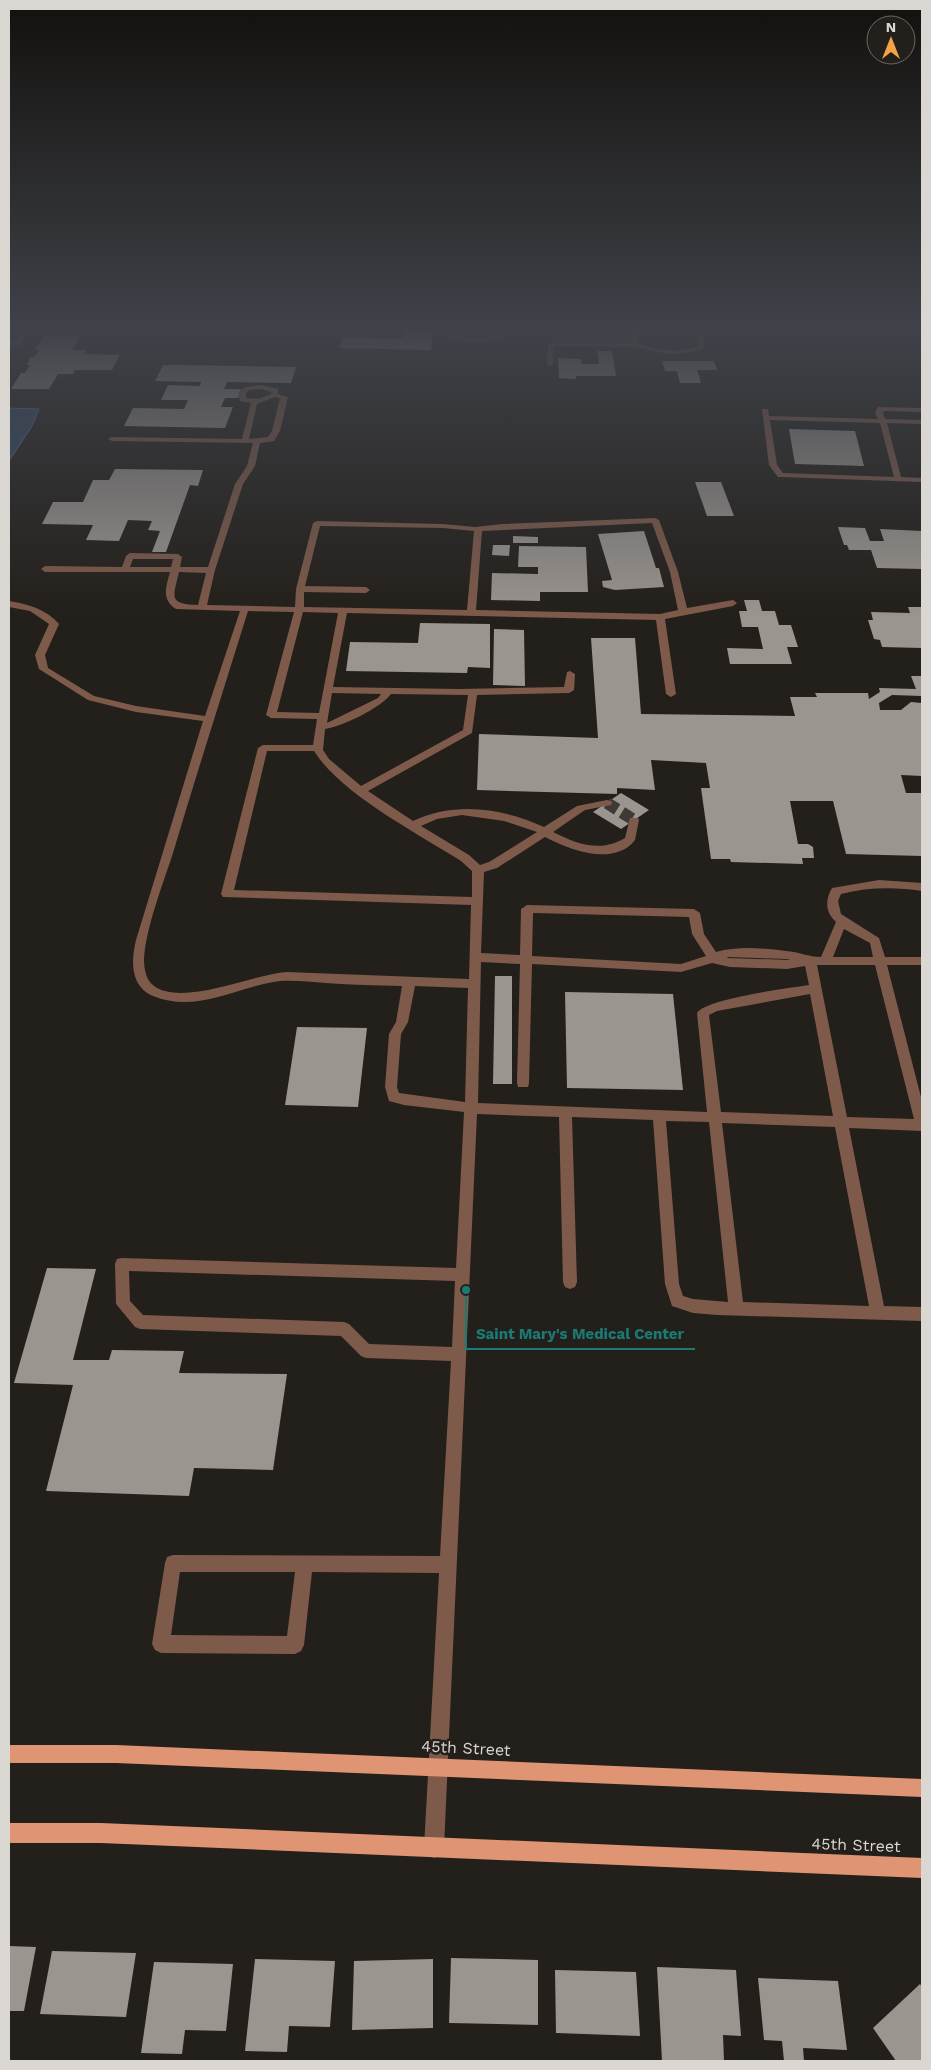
<svg xmlns="http://www.w3.org/2000/svg" width="931" height="2070" font-family="'Work Sans',sans-serif">
	<style>
		.water { fill: #324a69; stroke: #647489 }
		.building { fill: #9b958f }
		.lines { fill: none; stroke-linecap: round; stroke-linejoin: round }
		.minor-tunnel { stroke: #3e3b36; stroke-width: 12; stroke-dasharray: 12 5.5; stroke-linecap: butt }
		.minor { fill: #7e5a4a; fill-rule: evenodd }
		.major { fill: #df9473; fill-rule: evenodd }
		.labels { text-anchor: middle; dominant-baseline: central; stroke-width: 5; stroke-linejoin: round; paint-order: stroke }
		.near-street-label { font-size: 16px; fill: #dad7d3; stroke: #231f1a }
		.leader { fill: none; stroke: #197b73; stroke-width: 2 }
		.callout-dot { fill: #197b73; stroke: #231f1a; stroke-width: 2 }
		.callout-label { font-size: 15px; text-anchor: middle; font-weight: bold; fill: #197b73; stroke: #231f1a; stroke-width: 5; stroke-linejoin: round; paint-order: stroke }
	</style>
	<rect width="100%" height="100%" fill="#231f1a"/>
	<path class="water" d="M 9,408 L 39,409 L 32,426 L 9,461 Z"/>
	<path class="building" d="M 396,329 L 434,329 L 431,350 L 340,348 L 342,337 L 404,338 L 404,333 L 395,333 Z
		M 44,336 L 80,336 L 72,350 L 86,350 L 84,354 L 120,355 L 112,370 L 75,370 L 73,374 L 58,374 L 49,389 L 11,389 L 21,373 L 25,373 L 30,365 L 26,365 L 31,357 L 35,357 L 39,350 L 35,350 Z
		M 597,351 L 612,351 L 616,376 L 576,376 L 576,379 L 559,378 L 558,358 L 581,359 L 582,364 L 599,364 Z
		M 662,361 L 714,361 L 717,370 L 697,370 L 701,383 L 680,383 L 677,371 L 665,371 Z
		M 163,365 L 181,365 L 296,367 L 291,383 L 227,382 L 224,389 L 241,389 L 238,398 L 225,398 L 221,407 L 233,407 L 225,428 L 124,426 L 133,408 L 184,409 L 188,400 L 161,400 L 168,385 L 200,386 L 201,382 L 155,381 Z
		M 789,429 L 855,431 L 864,466 L 795,464 Z
		M 115,469 L 203,470 L 198,486 L 190,485 L 166,552 L 152,552 L 160,531 L 148,530 L 152,521 L 128,520 L 119,541 L 86,540 L 93,525 L 42,524 L 53,502 L 83,502 L 93,480 L 109,480 Z
		M 695,482 L 721,482 L 734,516 L 707,516 Z
		M 838,527 L 865,528 L 870,541 L 884,541 L 880,529 L 922,531 L 922,569 L 877,568 L 871,550 L 849,550 L 847,545 L 844,545 Z
		M 644,531 L 656,568 L 659,568 L 664,587 L 615,590 L 603,587 L 602,581 L 612,580 L 598,534 Z
		M 513,536 L 538,537 L 538,543 L 513,543 Z
		M 493,545 L 510,545 L 509,556 L 492,555 Z
		M 519,546 L 586,547 L 588,592 L 540,592 L 540,601 L 491,600 L 492,573 L 538,574 L 538,567 L 518,567 Z
		M 744,600 L 759,600 L 762,611 L 775,611 L 779,625 L 791,625 L 798,647 L 787,647 L 792,664 L 730,664 L 727,648 L 763,649 L 758,627 L 742,627 L 739,611 L 747,611 Z
		M 908,607 L 922,607 L 922,648 L 882,647 L 880,640 L 874,639 L 868,620 L 873,620 L 871,612 L 910,613 Z
		M 420,623 L 490,624 L 490,668 L 468,667 L 467,673 L 346,671 L 350,642 L 418,643 Z
		M 494,629 L 524,630 L 525,686 L 493,685 Z
		M 591,638 L 635,638 L 641,714 L 795,716 L 790,697 L 817,697 L 815,693 L 868,693 L 869,699 L 880,692 L 879,688 L 916,689 L 911,676 L 922,676 L 922,696 L 892,695 L 879,703 L 880,710 L 901,710 L 911,702 L 922,703 L 922,776 L 901,775 L 906,793 L 922,793 L 922,856 L 846,854 L 833,801 L 790,801 L 798,844 L 808,844 L 813,847 L 814,858 L 802,858 L 803,864 L 731,862 L 730,859 L 711,859 L 701,788 L 710,788 L 706,763 L 651,760 L 655,790 L 617,788 L 617,794 L 477,790 L 479,734 L 598,738 Z
		M 621,793 L 649,810 L 621,829 L 593,812 Z
		M 495,976 L 512,976 L 512,1084 L 493,1084 Z
		M 565,992 L 673,994 L 683,1090 L 567,1088 Z
		M 297,1027 L 367,1028 L 358,1107 L 285,1105 Z
		M 47,1268 L 96,1269 L 73,1360 L 109,1360 L 112,1350 L 184,1351 L 179,1373 L 287,1374 L 273,1470 L 194,1468 L 189,1496 L 46,1491 L 73,1385 L 14,1383 Z
		M 9,1946 L 36,1947 L 24,2011 L 9,2011 Z
		M 52,1951 L 136,1953 L 126,2017 L 40,2014 Z
		M 451,1958 L 538,1960 L 538,2025 L 449,2023 Z
		M 255,1959 L 335,1961 L 330,2027 L 289,2026 L 287,2052 L 245,2051 Z
		M 433,1959 L 433,2028 L 352,2030 L 354,1961 Z
		M 154,1962 L 233,1964 L 226,2031 L 185,2030 L 182,2054 L 141,2053 Z
		M 657,1967 L 736,1970 L 741,2036 L 723,2035 L 724,2061 L 662,2061 Z
		M 555,1970 L 636,1972 L 640,2036 L 556,2033 Z
		M 758,1978 L 838,1981 L 847,2050 L 803,2048 L 804,2061 L 784,2061 L 782,2041 L 764,2040 Z
		M 920,1984 L 922,1987 L 922,2061 L 896,2061 L 873,2028 Z"/>
	<g class="lines">
		<path class="minor-tunnel" d="M 607,803 L 634,820"/>
		<path class="minor" d="M 9,329 L 127,330 L 130,332 L 127,334 L 28,332 L 20,345 L 9,346 L 9,342 L 16,342 L 22,332 L 9,332 Z
			M 442,329 C 449,329 450,333 456,335 C 468,340 483,338 495,336 L 498,335 L 500,329 L 922,332 L 922,336 L 703,333 L 705,339 L 703,349 L 685,353 L 668,354 L 635,347 L 553,346 L 553,364 L 550,366 L 547,364 L 548,343 L 632,343 L 631,332 L 506,331 L 503,337 C 485,343 454,347 442,329 ZM 638,333 L 696,333 L 699,339 L 698,347 C 679,352 658,351 639,344 Z
			M 262,385 L 278,389 L 278,394 L 288,397 L 280,431 L 274,441 L 260,443 L 255,466 L 243,484 L 215,570 L 207,605 L 295,607 L 296,589 L 313,523 L 317,521 L 443,524 L 475,527 L 502,524 L 655,518 L 659,520 L 678,572 L 687,608 L 733,600 L 737,603 L 733,606 L 665,619 L 676,694 L 671,697 L 666,694 L 656,620 L 347,613 L 333,687 L 459,689 L 564,687 L 567,672 L 570,671 L 575,674 L 574,690 L 569,693 L 477,695 L 472,733 L 368,791 L 413,821 C 456,801 502,808 544,827 L 577,806 L 607,800 L 611,801 L 612,803 L 611,805 L 585,810 L 553,832 C 577,844 600,853 625,838 L 630,818 L 638,818 L 639,820 L 635,840 C 614,867 570,850 545,837 L 497,868 L 484,872 L 481,953 L 520,955 L 521,909 L 527,905 L 694,909 L 700,913 L 704,934 L 716,952 C 737,946 765,948 786,951 C 799,952 809,957 821,957 L 836,922 C 825,912 825,900 832,888 L 879,880 L 922,883 L 922,891 C 895,887 868,887 841,894 L 838,901 L 841,914 L 879,938 L 885,957 L 922,957 L 922,965 L 887,965 L 922,1101 L 922,1131 L 849,1128 L 884,1306 L 922,1307 L 922,1321 L 717,1315 L 693,1313 L 672,1306 L 665,1284 L 653,1120 L 572,1117 L 577,1282 L 575,1287 L 570,1289 L 565,1287 L 563,1282 L 559,1117 L 477,1114 L 444,1848 L 441,1855 L 434,1858 L 427,1855 L 424,1848 L 439,1573 L 312,1572 L 304,1645 L 301,1651 L 295,1654 L 161,1653 L 155,1650 L 152,1644 L 165,1563 L 167,1557 L 173,1555 L 440,1556 L 451,1361 L 366,1358 L 361,1356 L 341,1336 L 140,1329 L 135,1327 L 116,1304 L 115,1264 L 117,1259 L 122,1258 L 456,1268 L 464,1112 L 404,1105 L 389,1101 L 385,1087 L 389,1034 L 396,1022 L 402,986 C 377,985 351,985 326,983 C 311,982 295,980 280,981 C 238,986 196,1014 153,996 C 130,986 131,961 136,940 L 203,721 L 136,712 L 88,700 L 39,669 L 35,655 L 49,624 L 30,611 L 9,607 L 9,601 C 28,604 46,609 59,624 L 45,655 L 48,668 L 94,696 L 136,706 L 205,716 L 240,611 L 176,609 C 161,599 166,587 170,572 L 45,572 L 41,569 L 45,566 L 122,567 L 126,556 L 130,553 L 178,554 L 182,557 L 180,567 L 208,567 L 235,484 L 247,466 L 253,443 L 112,441 L 108,439 L 112,437 L 242,439 L 251,403 L 240,401 L 238,393 L 245,387 ZM 262,389 L 271,392 L 271,394 L 259,399 L 246,398 L 246,393 L 249,390 ZM 275,397 L 280,398 L 272,431 L 268,437 L 249,439 L 257,404 ZM 652,523 L 670,572 L 678,610 L 660,614 L 476,610 L 482,531 ZM 320,526 L 443,528 L 474,531 L 467,610 L 304,607 L 304,592 L 366,593 L 370,590 L 366,587 L 305,586 ZM 133,559 L 173,559 L 171,567 L 130,567 ZM 179,572 L 206,573 L 198,605 C 168,604 173,598 179,572 ZM 248,611 L 294,612 L 266,715 L 271,718 L 317,719 L 313,745 L 263,745 L 258,748 L 221,894 L 223,897 L 471,905 L 469,979 L 287,972 C 253,974 183,1007 154,986 C 146,980 144,969 144,959 C 146,927 163,884 173,853 C 197,772 223,692 248,611 ZM 303,612 L 338,613 L 319,713 L 277,712 ZM 332,693 L 381,694 L 378,698 L 327,723 ZM 391,694 L 468,695 L 463,730 L 361,786 L 329,759 L 323,750 L 325,729 C 344,726 380,708 391,694 ZM 267,751 L 314,751 C 341,794 417,833 461,861 L 472,871 L 472,897 L 234,890 ZM 462,815 L 504,821 L 537,832 L 489,862 L 480,865 L 469,855 L 421,826 L 437,819 ZM 533,913 L 689,917 L 692,934 L 706,956 L 681,964 L 532,956 ZM 844,929 L 870,943 L 873,957 L 833,957 ZM 728,957 L 787,959 L 790,960 L 727,958 ZM 481,962 L 520,964 L 517,1083 L 518,1087 L 528,1087 L 529,1083 L 532,964 L 681,972 L 712,963 L 730,967 L 787,969 L 805,966 L 809,985 C 789,988 705,999 697,1013 L 707,1112 L 478,1103 ZM 817,965 L 875,965 L 914,1119 L 847,1117 ZM 415,986 L 468,988 L 465,1102 L 399,1093 L 397,1087 L 401,1034 L 408,1022 ZM 810,994 L 833,1116 L 721,1112 L 709,1015 L 717,1011 ZM 666,1121 L 709,1122 L 728,1302 L 693,1299 L 683,1296 L 679,1284 ZM 722,1123 L 835,1127 L 869,1306 L 743,1302 ZM 129,1271 L 455,1281 L 452,1347 L 369,1344 L 349,1324 L 344,1322 L 143,1315 L 130,1301 ZM 180,1572 L 295,1572 L 287,1636 L 171,1635 Z
			M 878,407 L 922,408 L 922,412 L 884,411 L 883,413 L 885,419 L 922,420 L 922,424 L 887,423 L 901,477 L 922,478 L 922,482 L 781,477 L 778,477 L 769,465 L 762,409 L 768,409 L 769,416 L 878,419 L 875,413 ZM 770,420 L 880,423 L 894,477 L 783,473 L 777,465 Z"/>
		<path class="major" d="M 9,1745 L 116,1745 L 922,1779 L 922,1797 L 116,1763 L 9,1763 Z
			M 9,1823 L 101,1823 L 922,1858 L 922,1878 L 101,1843 L 9,1843 Z"/>
	</g>
	<linearGradient id="sky" x2="0" y2="1"><stop stop-color="#13110e"/><stop offset="0.53" stop-color="#3f4249"/><stop offset="1" stop-color="#3f4249" stop-opacity="0"/></linearGradient>
	<rect width="931" height="619" fill="url(#sky)"/>
	<g class="labels">
		<g class="near-street-label">
			<text transform="translate(466 1748) rotate(3)">45th Street</text>
			<text transform="translate(856 1845) rotate(2)">45th Street</text>
		</g>
	</g>
	<path class="leader" d="M466 1290L466 1349H695"/>
	<circle class="callout-dot" cx="466" cy="1290" r="5"/>
	<g class="callout-label">
		<text x="580" y="1339">Saint Mary's Medical Center</text>
	</g>
	<rect width="931" height="2070" fill="none" stroke="#dad7d3" stroke-width="20"/>
	<g transform="translate(891 40)"><circle r="24" fill="#231f1a" stroke="#6c6964"/>
	<path d="M0-4L9 19L0 12L-9 19Z" fill="#f4a344"/>
	<text y="-8" font-size="14" font-weight="bold" text-anchor="middle" fill="#dad7d3">N</text>
	</g>
</svg>
